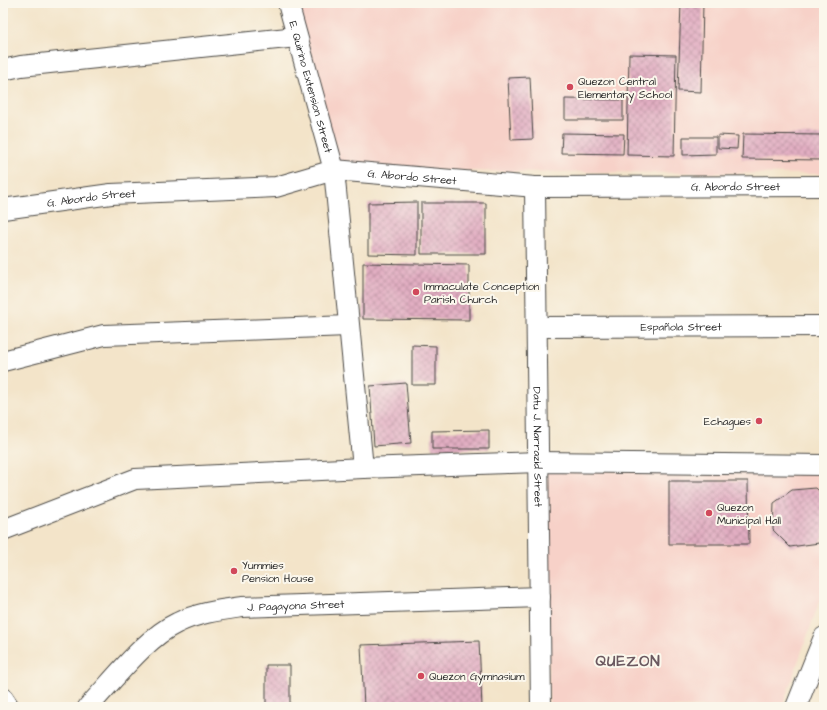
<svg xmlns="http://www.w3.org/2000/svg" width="827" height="710" font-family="'Architects Daughter',sans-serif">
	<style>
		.built { fill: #f7d1c8 }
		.building { fill: url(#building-cross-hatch) }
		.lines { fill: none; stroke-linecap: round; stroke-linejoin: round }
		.minor-casing { stroke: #494743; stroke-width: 22 }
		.minor { stroke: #fff; stroke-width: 20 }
		.poi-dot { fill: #d1495b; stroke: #fbf7ec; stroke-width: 1.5 }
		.labels { text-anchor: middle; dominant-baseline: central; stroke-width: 4; stroke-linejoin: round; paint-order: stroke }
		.poi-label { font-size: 11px; fill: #2b2b2b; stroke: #fbf7ec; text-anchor: start }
		.street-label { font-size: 11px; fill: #2b2b2b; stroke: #fbf7ec }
		.district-label { font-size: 15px; font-weight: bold; letter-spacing: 1px; fill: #6b5960; stroke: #fbf7ec }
	</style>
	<defs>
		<pattern id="building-cross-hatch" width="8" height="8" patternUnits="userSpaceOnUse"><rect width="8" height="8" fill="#e2aec2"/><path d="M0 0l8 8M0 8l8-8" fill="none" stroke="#b78e9e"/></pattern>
	</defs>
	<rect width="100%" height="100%" fill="#fbf7ec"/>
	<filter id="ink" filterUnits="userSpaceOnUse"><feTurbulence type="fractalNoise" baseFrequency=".025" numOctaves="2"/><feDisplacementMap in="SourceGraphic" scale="8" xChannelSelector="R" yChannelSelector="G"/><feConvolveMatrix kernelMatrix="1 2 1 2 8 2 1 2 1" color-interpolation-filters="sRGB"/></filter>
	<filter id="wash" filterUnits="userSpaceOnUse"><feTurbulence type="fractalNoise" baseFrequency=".012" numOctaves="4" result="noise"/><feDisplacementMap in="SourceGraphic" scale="16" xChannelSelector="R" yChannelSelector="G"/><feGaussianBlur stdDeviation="0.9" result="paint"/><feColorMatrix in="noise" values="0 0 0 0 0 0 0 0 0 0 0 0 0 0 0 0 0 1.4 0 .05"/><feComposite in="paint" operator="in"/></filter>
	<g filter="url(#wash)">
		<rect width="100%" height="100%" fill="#f3e4c9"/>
		<path class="built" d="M 297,3 L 824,3 L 824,174 L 334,170 Z
			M 546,470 L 824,473 L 824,589 L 782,707 L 549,707 Z"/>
		<g id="blocks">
			<path class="building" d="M 681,3 L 703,3 L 701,92 L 678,91 Z
				M 629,54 L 676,55 L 674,156 L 627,155 Z
				M 530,77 L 533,139 L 511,140 L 508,78 Z
				M 565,99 L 623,100 L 623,120 L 565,120 Z
				M 562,133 L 624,134 L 623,154 L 561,153 Z
				M 743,134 L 823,135 L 823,160 L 742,159 Z
				M 718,135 L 738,136 L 737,149 L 718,148 Z
				M 683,137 L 716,137 L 716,154 L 683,155 Z
				M 417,202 L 417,255 L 368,254 L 368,203 Z
				M 421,203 L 486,203 L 486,254 L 421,254 Z
				M 363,263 L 469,265 L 469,320 L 363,319 Z
				M 412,345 L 436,346 L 436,385 L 412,385 Z
				M 406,383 L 411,443 L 374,446 L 370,386 Z
				M 489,430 L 489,449 L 432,449 L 432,431 Z
				M 669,481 L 748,481 L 749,544 L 669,544 Z
				M 816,488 L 824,496 L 824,536 L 819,543 L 790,547 L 773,530 L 774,503 L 792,490 Z
				M 479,641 L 482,707 L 364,707 L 361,645 Z
				M 266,665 L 290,665 L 290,707 L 266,707 Z"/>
		</g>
	</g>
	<g filter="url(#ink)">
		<use href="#blocks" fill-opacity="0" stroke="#494743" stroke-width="1"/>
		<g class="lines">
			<defs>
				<g id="minor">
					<path id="s1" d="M 288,3 L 334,170 L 363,468 L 539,462 L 824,465"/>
					<path d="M 3,70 L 21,66 L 297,37"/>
					<path id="s2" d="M 535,187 L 541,707"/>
					<path id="s3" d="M 3,209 L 111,194 L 276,187 L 334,170 L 535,187 L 824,186"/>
					<path id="s4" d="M 537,327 L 824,326"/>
					<path d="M 3,361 L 104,335 L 348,326"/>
					<path d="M 3,530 L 135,479 L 363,468"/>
					<path d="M 3,698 L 9,707"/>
					<path id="s5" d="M 88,707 C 113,681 145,638 177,623 C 197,613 221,610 242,607 L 540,597"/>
					<path d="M 796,707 L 824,637"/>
				</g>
			</defs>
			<use href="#minor" class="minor-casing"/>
			<use href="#minor" class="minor"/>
		</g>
	</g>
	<g class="poi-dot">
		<circle cx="570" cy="87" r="4"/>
		<circle cx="416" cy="292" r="4"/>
		<circle cx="759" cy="421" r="4"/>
		<circle cx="709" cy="513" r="4"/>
		<circle cx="234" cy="571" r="4"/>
		<circle cx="421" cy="676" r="4"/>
	</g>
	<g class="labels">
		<g class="poi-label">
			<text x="578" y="81">Quezon Central<tspan x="578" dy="13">Elementary School</tspan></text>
			<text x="424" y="286">Immaculate Conception<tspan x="424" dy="13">Parish Church</tspan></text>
			<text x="751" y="421" text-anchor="end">Echagues</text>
			<text x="717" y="507">Quezon<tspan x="717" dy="13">Municipal Hall</tspan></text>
			<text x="242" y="565">Yummies<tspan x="242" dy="13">Pension House</tspan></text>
			<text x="429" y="676">Quezon Gymnasium</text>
		</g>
		<g class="street-label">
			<text stroke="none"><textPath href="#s1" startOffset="87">E. Quirino Extension Street</textPath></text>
			<text stroke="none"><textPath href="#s3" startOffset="413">G. Abordo Street</textPath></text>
			<text stroke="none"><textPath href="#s3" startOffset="737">G. Abordo Street</textPath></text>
			<text stroke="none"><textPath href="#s3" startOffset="89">G. Abordo Street</textPath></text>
			<text stroke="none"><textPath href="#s4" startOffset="144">Española Street</textPath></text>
			<text stroke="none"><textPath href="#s2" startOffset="260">Datu J. Narrazid Street</textPath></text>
			<text stroke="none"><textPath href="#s5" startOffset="244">J. Pagayona Street</textPath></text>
		</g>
		<g class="district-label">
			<text x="628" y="661">QUEZON</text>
		</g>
	</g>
	<rect width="827" height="710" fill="none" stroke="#fbf7ec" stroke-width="16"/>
</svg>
